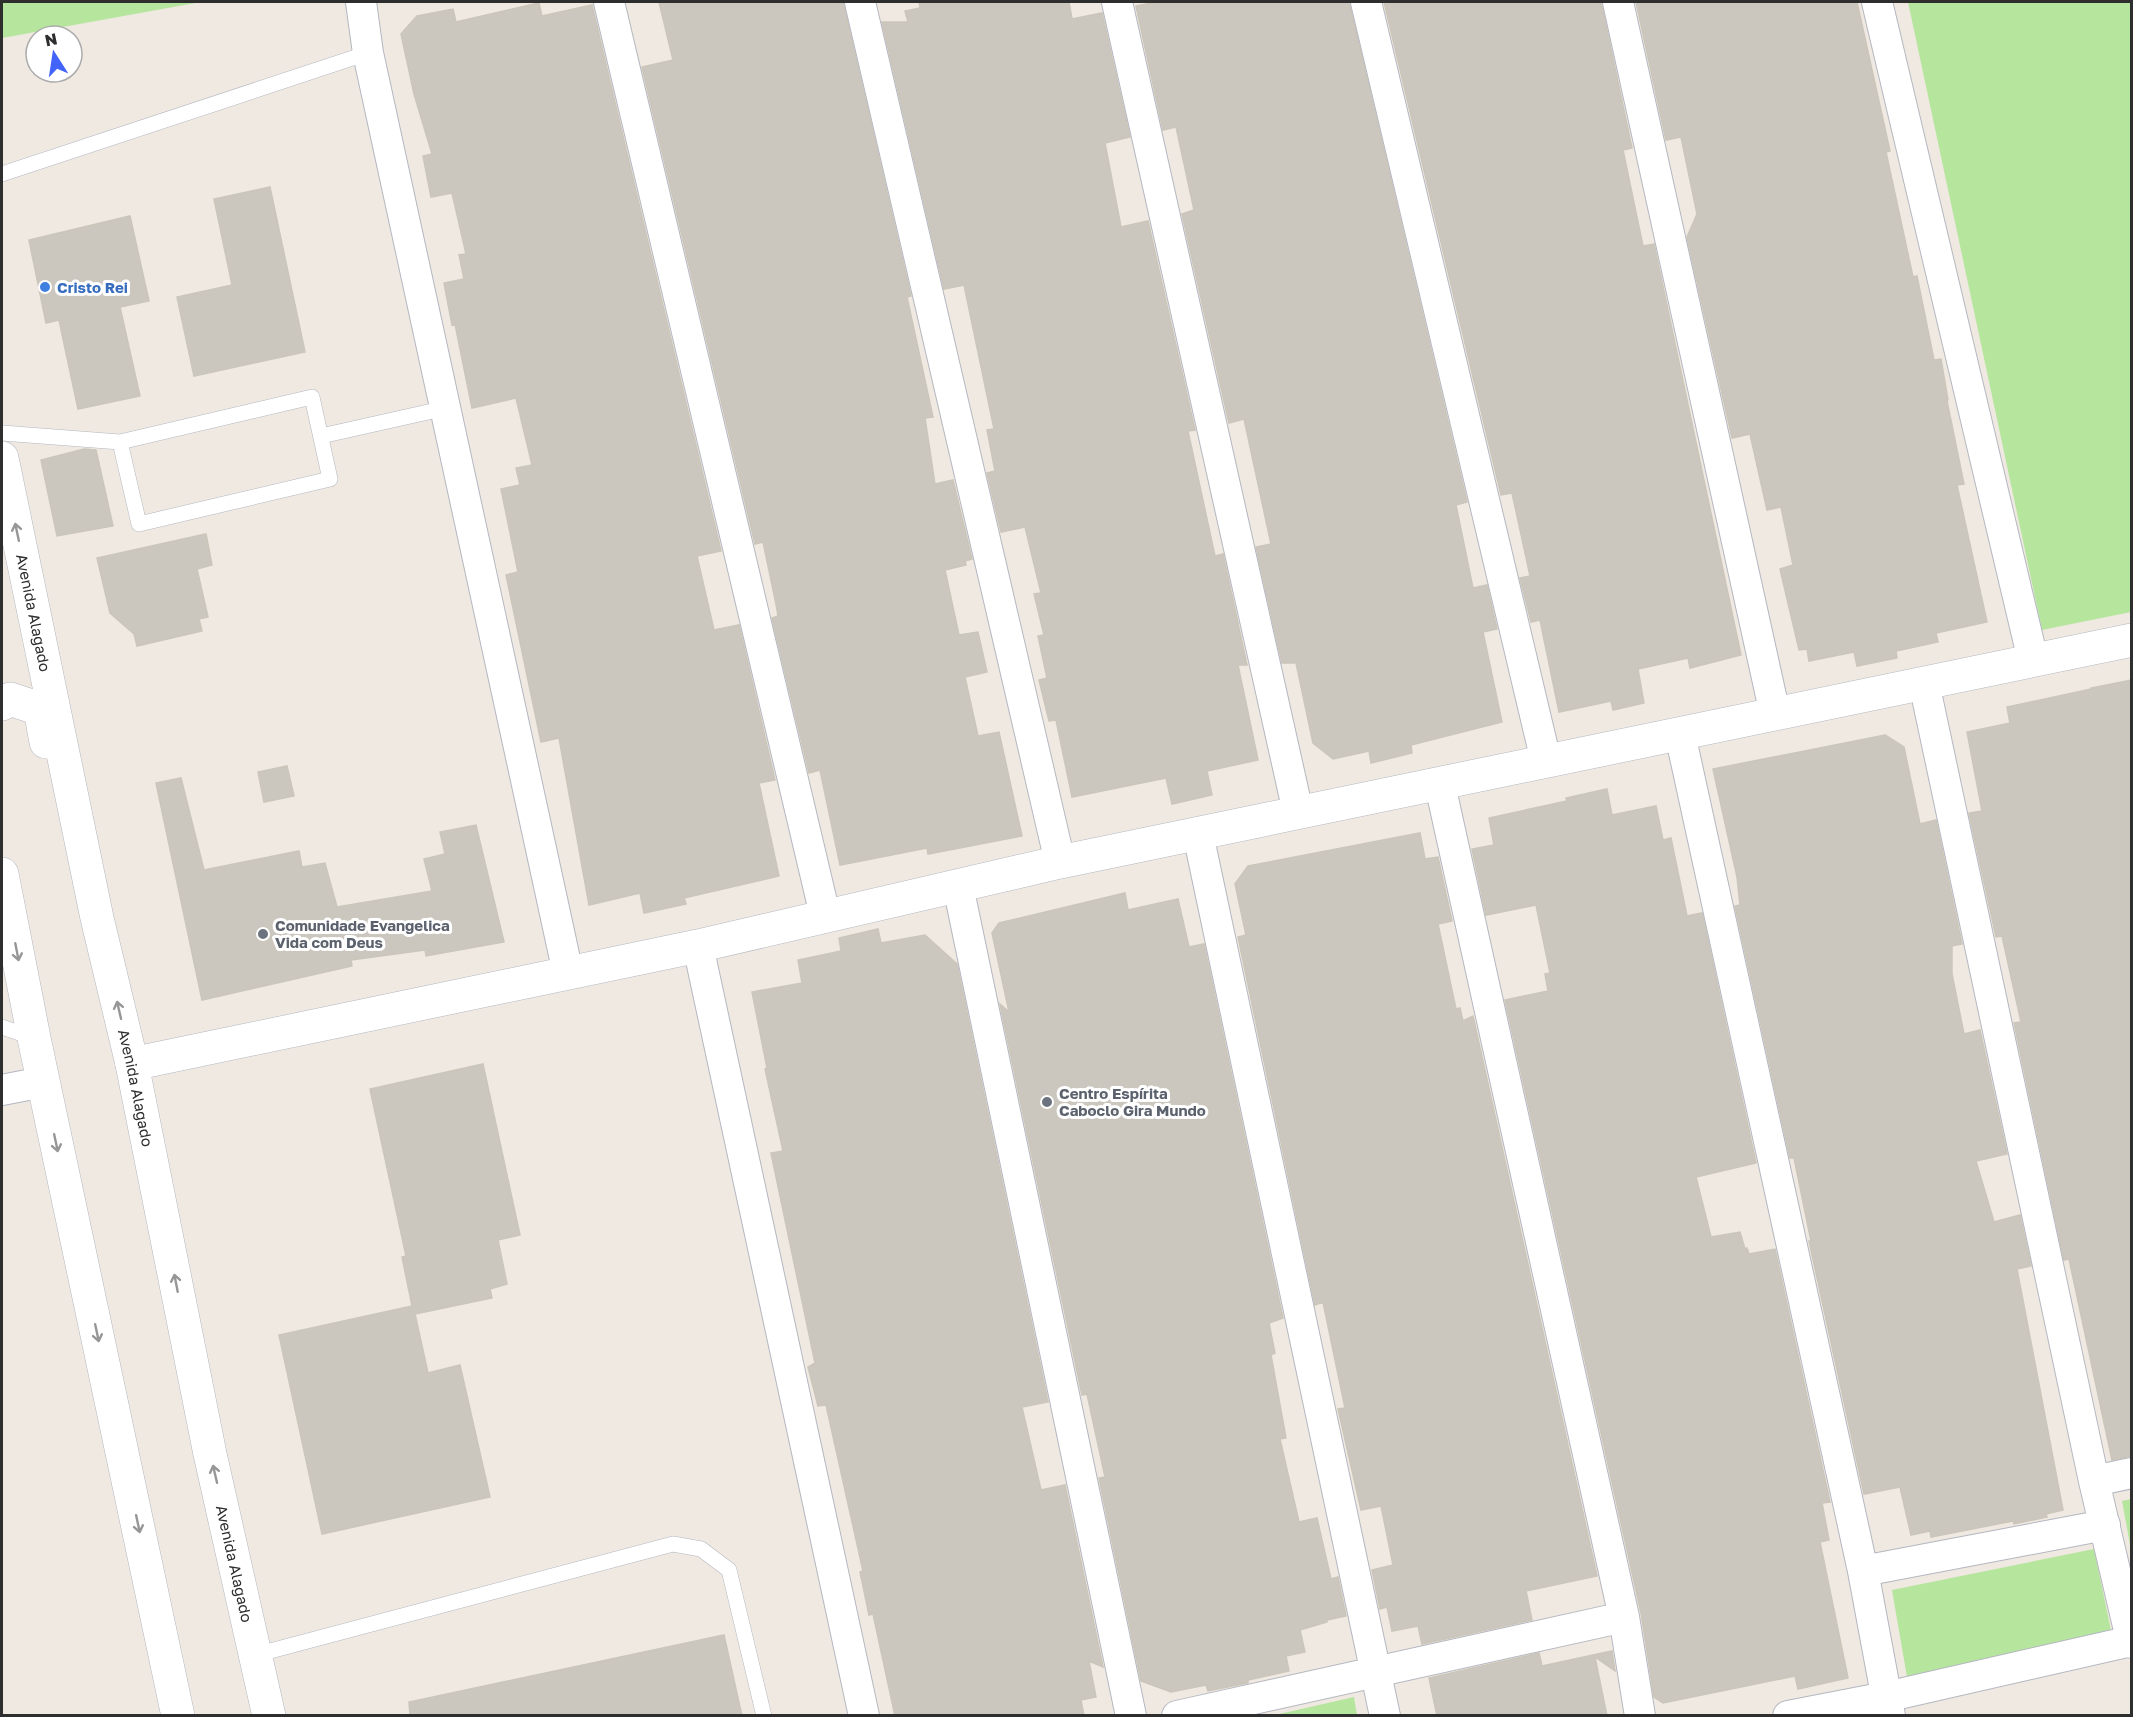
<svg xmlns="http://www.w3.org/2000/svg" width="2133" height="1717" font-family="'Golos Text',sans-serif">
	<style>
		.green { fill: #b6e59e }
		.building { fill: #cbc7bf; stroke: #cbc5ba; stroke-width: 1.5 }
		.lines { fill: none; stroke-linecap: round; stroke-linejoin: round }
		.service-casing { stroke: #b4b7c1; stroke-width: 16 }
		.minor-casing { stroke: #b4b7c1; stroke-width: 32 }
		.tertiary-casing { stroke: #b4b7c1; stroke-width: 34 }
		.secondary-casing { stroke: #b4b7c1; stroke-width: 34 }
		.service { stroke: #fff; stroke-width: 15 }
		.minor { stroke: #fff; stroke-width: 30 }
		.tertiary { stroke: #fff; stroke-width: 33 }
		.secondary { stroke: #fff; stroke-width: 33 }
		.oneway { stroke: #969696 }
		.shop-dot { fill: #3f7fe0; stroke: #fff; stroke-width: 2 }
		.worship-dot { fill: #6b7280; stroke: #fff; stroke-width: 2 }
		.labels { text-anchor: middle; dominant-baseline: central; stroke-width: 6; stroke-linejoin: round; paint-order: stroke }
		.shop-label { font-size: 15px; font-weight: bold; fill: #366cbe; stroke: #fff; text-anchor: start }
		.street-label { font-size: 15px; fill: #2e2e2e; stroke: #fff }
		.worship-label { font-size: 15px; font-weight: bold; fill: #5b616d; stroke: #fff; text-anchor: start }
	</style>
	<rect width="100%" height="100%" fill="#efe9e1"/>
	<path class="green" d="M 2,2 L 201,2 L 2,38 Z
		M 1908,2 L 2130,2 L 2132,10 L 2131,612 L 2042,630 Z
		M 2131,1499 L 2132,1499 L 2131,1550 L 2122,1501 Z
		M 2094,1549 L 2112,1635 L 1907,1677 L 1892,1590 Z
		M 1354,1697 L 1357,1715 L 1275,1715 Z"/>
	<path class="building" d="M 659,2 L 843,2 L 911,296 L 907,297 L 933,417 L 925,418 L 935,484 L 953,480 L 972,559 L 965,561 L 966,565 L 945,570 L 959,635 L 978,632 L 987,672 L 965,677 L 978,736 L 999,732 L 1022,836 L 928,854 L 927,848 L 840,865 L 820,770 L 809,773 L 772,618 L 778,616 L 776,604 L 763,542 L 755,544 L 642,67 L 673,60 Z
		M 919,2 L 1069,2 L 1072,19 L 1102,13 L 1130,137 L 1105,143 L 1121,227 L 1148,221 L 1195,430 L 1188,431 L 1215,556 L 1223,554 L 1247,665 L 1238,665 L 1258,760 L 1207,771 L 1212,795 L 1172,804 L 1166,778 L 1072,797 L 1056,720 L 1049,721 L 1039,680 L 1047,678 L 1038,636 L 1044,635 L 1034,594 L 1041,593 L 1025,527 L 1001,532 L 987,473 L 995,471 L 987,430 L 994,429 L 964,285 L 944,289 L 882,22 L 908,22 L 905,11 L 920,8 Z
		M 1156,2 L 1349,2 L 1467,502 L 1456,505 L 1473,588 L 1487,585 L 1497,629 L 1483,632 L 1502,722 L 1411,745 L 1412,753 L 1371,763 L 1369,751 L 1333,759 L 1313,743 L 1296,663 L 1282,663 L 1256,547 L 1271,544 L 1244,419 L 1229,423 L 1182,214 L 1194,210 L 1176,127 L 1163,130 L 1136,6 Z
		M 1384,2 L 1601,2 L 1632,148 L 1623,150 L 1643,246 L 1654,244 L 1741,655 L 1690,668 L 1688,658 L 1638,669 L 1644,703 L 1613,710 L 1611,701 L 1559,712 L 1540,620 L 1531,622 L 1520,578 L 1530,576 L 1512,493 L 1501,495 Z
		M 1636,2 L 1857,2 L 1890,151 L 1886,152 L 1913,277 L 1917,276 L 1934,360 L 1941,359 L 1948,400 L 1947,401 L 1964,484 L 1957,485 L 1987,622 L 1936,633 L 1938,642 L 1896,651 L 1897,658 L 1857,666 L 1854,652 L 1809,661 L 1807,649 L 1799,650 L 1780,569 L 1793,565 L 1781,507 L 1767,510 L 1750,434 L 1732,438 L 1687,237 L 1697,214 L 1681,137 L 1666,140 Z
		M 539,3 L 542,16 L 592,5 L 721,551 L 697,556 L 714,630 L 739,625 L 775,780 L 759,783 L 779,876 L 684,898 L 686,904 L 644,913 L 640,893 L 589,905 L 559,738 L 541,742 L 506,575 L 518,572 L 501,489 L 520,485 L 516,468 L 532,465 L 516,398 L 472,408 L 455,324 L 452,325 L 444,283 L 464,279 L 459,255 L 466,254 L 452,193 L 431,197 L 423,156 L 432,154 L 414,94 L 401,34 L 417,16 L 453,9 L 456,22 Z
		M 270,187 L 305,352 L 194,376 L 177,297 L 232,285 L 214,199 Z
		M 130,216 L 149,301 L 120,307 L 140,396 L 78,409 L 59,320 L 46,323 L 29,240 Z
		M 84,449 L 96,450 L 113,526 L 57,536 L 41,460 Z
		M 206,534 L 212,565 L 197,569 L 208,617 L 199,619 L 202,631 L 137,646 L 134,634 L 110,613 L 97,558 Z
		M 2132,680 L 2132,1456 L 2112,1460 L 2069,1259 L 2064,1260 L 2014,1023 L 2021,1022 L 2002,936 L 1996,937 L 1969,813 L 1982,811 L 1967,732 L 2010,723 L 2007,707 L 2091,689 L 2091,688 Z
		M 1885,735 L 1904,747 L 1920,824 L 1936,820 L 1962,944 L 1952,946 L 1952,974 L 1964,1034 L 1980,1030 L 2007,1154 L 1976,1161 L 1994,1222 L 2020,1215 L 2031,1266 L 2017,1269 L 2063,1510 L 2046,1514 L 2047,1517 L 2014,1524 L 2013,1521 L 1931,1537 L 1930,1531 L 1911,1535 L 1900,1487 L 1864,1494 L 1809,1241 L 1811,1241 L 1794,1158 L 1790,1158 L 1735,906 L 1740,905 L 1737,877 L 1713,769 Z
		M 287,766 L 294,796 L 264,802 L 258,772 Z
		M 181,778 L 204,870 L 299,851 L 302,867 L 325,863 L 337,907 L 432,891 L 424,859 L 445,854 L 440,832 L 476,825 L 504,942 L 426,956 L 425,950 L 351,960 L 352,966 L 202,1000 L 156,783 Z
		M 1607,789 L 1612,815 L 1656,806 L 1663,840 L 1671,838 L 1687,916 L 1702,913 L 1756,1163 L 1696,1177 L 1711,1237 L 1740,1232 L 1745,1249 L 1747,1248 L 1749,1254 L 1775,1249 L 1830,1502 L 1822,1503 L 1829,1540 L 1820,1542 L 1848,1678 L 1798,1689 L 1795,1676 L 1663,1703 L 1654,1697 L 1641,1613 L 1505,1000 L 1548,991 L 1545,974 L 1550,973 L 1536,905 L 1486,915 L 1472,849 L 1494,845 L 1489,818 L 1567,801 L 1566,798 Z
		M 1420,833 L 1425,859 L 1438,857 L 1452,921 L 1438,924 L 1456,1009 L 1460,1008 L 1463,1021 L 1473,1016 L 1597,1576 L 1526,1591 L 1532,1620 L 1422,1644 L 1418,1626 L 1392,1631 L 1387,1607 L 1380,1609 L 1372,1570 L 1393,1565 L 1381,1506 L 1361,1510 L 1338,1409 L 1345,1408 L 1323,1302 L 1315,1305 L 1238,937 L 1246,935 L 1235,884 L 1248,866 Z
		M 1125,893 L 1128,910 L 1178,899 L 1189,947 L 1204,944 L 1283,1318 L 1269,1323 L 1275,1353 L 1271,1355 L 1286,1438 L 1280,1439 L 1299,1522 L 1317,1518 L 1331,1579 L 1338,1577 L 1346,1616 L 1327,1620 L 1327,1622 L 1300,1630 L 1305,1652 L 1286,1656 L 1289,1671 L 1248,1680 L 1248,1683 L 1208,1691 L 1206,1685 L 1171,1692 L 1141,1681 L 1099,1478 L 1105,1477 L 1087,1394 L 1082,1395 L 1000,1004 L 1009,1012 L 992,933 L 999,923 Z
		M 878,929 L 881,943 L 925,935 L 957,964 L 1048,1402 L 1022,1407 L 1041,1490 L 1065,1485 L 1103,1667 L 1089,1661 L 1096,1697 L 1081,1700 L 1084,1716 L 895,1716 L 873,1614 L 869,1615 L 860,1572 L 863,1571 L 826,1405 L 818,1406 L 808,1367 L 815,1363 L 771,1153 L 783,1151 L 765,1069 L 767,1068 L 752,992 L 802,983 L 798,960 L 841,951 L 839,938 Z
		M 483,1064 L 520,1235 L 498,1240 L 507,1284 L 490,1289 L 492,1298 L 415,1314 L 428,1373 L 460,1365 L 490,1497 L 322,1534 L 279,1335 L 412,1306 L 402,1257 L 406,1256 L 370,1089 Z
		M 724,1635 L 742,1716 L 410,1716 L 409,1702 Z
		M 1612,1651 L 1615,1671 L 1595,1657 L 1607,1716 L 1437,1716 L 1429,1678 L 1539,1653 L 1542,1666 Z"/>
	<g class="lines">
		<defs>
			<path id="service" d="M 2,174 L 368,53
				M 2,433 L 120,442 L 312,397 L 330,479 L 139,524 L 120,442
				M 321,436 L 446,408
				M 2,1027 L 34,1038
				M 255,1655 L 673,1544 L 701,1549 L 729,1570 L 764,1716"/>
			<path id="minor" d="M 361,2 L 368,53 L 568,973
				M 609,2 L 825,915
				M 860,2 L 1060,862
				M 1117,2 L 1298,812
				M 1366,2 L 1546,761
				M 1618,2 L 1775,714
				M 1877,2 L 2033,660
				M 1924,683 L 2094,1481 L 2132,1643
				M 1680,734 L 1863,1571 L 1890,1716
				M 1440,785 L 1624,1617 L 1640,1716
				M 1198,834 L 1385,1716
				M 958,886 L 1131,1716
				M 698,946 L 864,1716
				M 2,1090 L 43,1082
				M 2094,1481 L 2132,1473
				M 1863,1571 L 2105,1525
				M 1177,1716 L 1624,1617
				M 1788,1716 L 1886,1697 L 2131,1641"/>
			<path id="tertiary" d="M 132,1064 L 698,946 L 1060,862 L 2132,640"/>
			<g id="secondary">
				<path id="s1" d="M 2,458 L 97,918 L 132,1064 L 210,1454 L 269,1716"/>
				<path d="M 2,704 L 10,699 L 40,709 L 46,742"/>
				<path d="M 2,874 L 34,1038 L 178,1716"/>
			</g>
		</defs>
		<use href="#service" class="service-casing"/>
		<use href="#minor" class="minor-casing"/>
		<use href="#tertiary" class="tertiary-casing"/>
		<use href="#secondary" class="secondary-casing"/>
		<use href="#service" class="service"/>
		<use href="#minor" class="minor"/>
		<use href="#tertiary" class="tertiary"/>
		<use href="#secondary" class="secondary"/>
	</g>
	<defs><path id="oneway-shaft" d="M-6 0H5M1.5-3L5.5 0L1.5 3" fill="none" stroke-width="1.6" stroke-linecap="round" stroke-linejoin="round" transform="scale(1.5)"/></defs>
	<g class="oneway">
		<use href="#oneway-shaft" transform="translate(17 532) rotate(-102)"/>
		<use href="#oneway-shaft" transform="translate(17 952) rotate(79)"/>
		<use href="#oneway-shaft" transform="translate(119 1010) rotate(-103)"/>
		<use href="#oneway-shaft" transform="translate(56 1143) rotate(78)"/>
		<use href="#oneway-shaft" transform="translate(176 1283) rotate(-101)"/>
		<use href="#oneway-shaft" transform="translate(97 1333) rotate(78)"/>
		<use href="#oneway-shaft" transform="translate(215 1474) rotate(-103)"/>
		<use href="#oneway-shaft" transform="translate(138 1524) rotate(78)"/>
	</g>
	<circle class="shop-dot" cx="45" cy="287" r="6"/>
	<g class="worship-dot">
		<circle cx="263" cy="934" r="6"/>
		<circle cx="1047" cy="1102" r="6"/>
	</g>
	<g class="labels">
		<g class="shop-label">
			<text x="57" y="287">Cristo Rei</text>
		</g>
		<g class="street-label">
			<text stroke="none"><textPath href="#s1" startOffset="158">Avenida Alagado</textPath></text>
			<text stroke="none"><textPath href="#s1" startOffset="644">Avenida Alagado</textPath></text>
			<text stroke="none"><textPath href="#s1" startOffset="1130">Avenida Alagado</textPath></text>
		</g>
		<g class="worship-label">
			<text x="275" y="925">Comunidade Evangelica<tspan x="275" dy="17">Vida com Deus</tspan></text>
			<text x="1059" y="1093">Centro Espírita<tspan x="1059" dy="17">Caboclo Gira Mundo</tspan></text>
		</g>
	</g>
	<rect width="2133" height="1717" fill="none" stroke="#2e2e2e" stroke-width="6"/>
	<g transform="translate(54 54) rotate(348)"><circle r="28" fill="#ffffff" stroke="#ababab" stroke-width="1.5"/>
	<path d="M0-4.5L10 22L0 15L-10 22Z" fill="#4264fb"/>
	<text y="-9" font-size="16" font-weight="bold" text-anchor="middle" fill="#2e2e2e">N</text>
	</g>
</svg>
